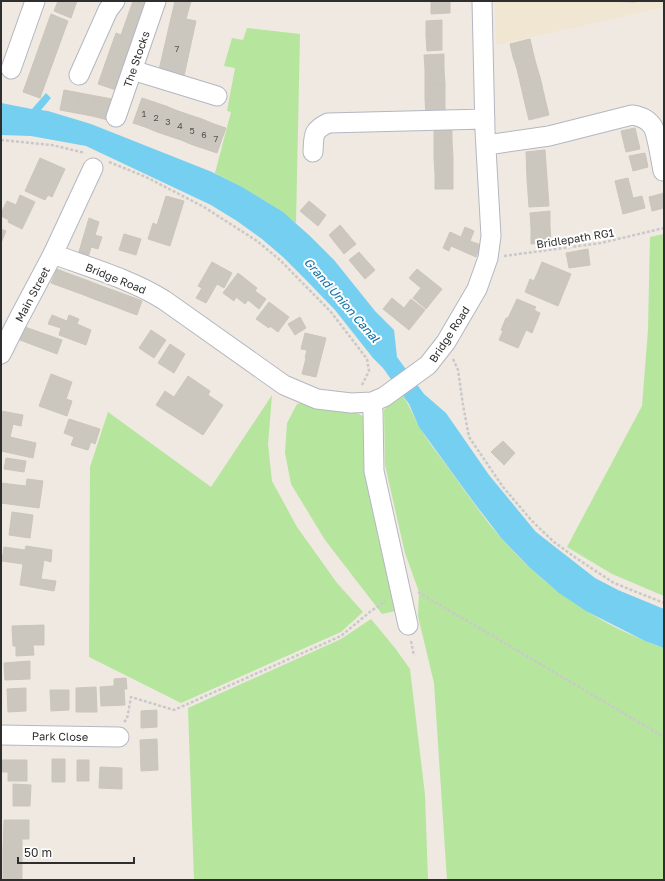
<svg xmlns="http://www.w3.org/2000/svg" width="665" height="881" font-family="'Golos Text',sans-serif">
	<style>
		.education { fill: #f0e6d1 }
		.green { fill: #b6e59e }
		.water { fill: #75cff0 }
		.building { fill: #cbc7bf; stroke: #cbc5ba }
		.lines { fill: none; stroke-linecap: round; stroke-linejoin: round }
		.minor-casing { stroke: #b4b7c1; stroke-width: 21 }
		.path { stroke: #c9c9c9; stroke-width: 2.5; stroke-dasharray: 3 2; stroke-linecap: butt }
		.minor { stroke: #fff; stroke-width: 19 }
		.labels { text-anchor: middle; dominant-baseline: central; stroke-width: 4; stroke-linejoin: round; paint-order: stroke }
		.number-label { font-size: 9px; fill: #555452 }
		.street-label { font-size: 11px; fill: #2e2e2e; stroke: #fff }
		.water-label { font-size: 12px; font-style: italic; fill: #0d6fa3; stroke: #fff }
	</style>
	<rect width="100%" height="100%" fill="#efe9e1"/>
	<path class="education" d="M 495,1 L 664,1 L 664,7 L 496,45 Z"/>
	<path class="green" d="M 247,28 L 300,34 L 296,223 C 271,203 243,188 215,173 L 231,112 L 227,111 L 235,68 L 224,66 L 232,38 L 243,40 Z
		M 664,234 L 664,596 L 612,574 L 567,547 L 642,406 L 648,330 L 650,237 Z
		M 401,393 C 409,404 413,416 420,428 C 430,445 443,460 455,477 C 470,498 485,520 502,539 C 546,589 601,626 664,648 L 664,880 L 447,880 L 434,683 L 418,616 L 419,592 L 405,553 L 385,465 L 384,410 L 391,401 Z
		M 272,395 L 268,444 L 272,481 L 297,527 L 337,583 L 363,612 L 341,632 L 181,703 L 89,657 L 90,467 L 108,412 L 211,487 Z
		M 306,402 L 356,412 L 364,417 L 367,463 L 378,538 L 400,610 L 382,614 L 325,540 L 291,484 L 285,453 L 287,423 L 297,404 Z
		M 371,619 L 395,648 L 410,669 L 425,795 L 428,880 L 194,880 L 188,708 L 341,639 Z"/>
	<path class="water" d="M 46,93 L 51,98 L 41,110 L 48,111 L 91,124 L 212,172 L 242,187 L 283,212 L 310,236 L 334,260 L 375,311 L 394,330 L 397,357 L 424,394 L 446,413 L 489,475 L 536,532 L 595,578 L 618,590 L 664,609 L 664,648 L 645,641 L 586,611 L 559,593 L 529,567 L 502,539 L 475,504 L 419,427 L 409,404 L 383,368 L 373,358 L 335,310 L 308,282 L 283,257 L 262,239 L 237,221 L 211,205 L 86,146 L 31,136 L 1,135 L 1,103 L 32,109 Z"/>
	<path class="building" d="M 58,1 L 77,1 L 71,18 L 54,11 Z
		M 133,1 L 148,1 L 116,90 L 98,84 L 116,33 L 121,35 Z
		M 175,1 L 191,1 L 186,19 L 196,21 L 184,76 L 159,70 Z
		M 431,1 L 450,1 L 450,13 L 431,14 Z
		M 598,1 L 636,1 L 636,2 Z
		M 51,14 L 68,21 L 40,98 L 23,92 Z
		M 442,20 L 442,35 L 426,36 L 426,21 Z
		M 442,35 L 442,50 L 427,51 L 426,36 Z
		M 530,39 L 533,52 L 513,57 L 510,44 Z
		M 533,52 L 536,64 L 517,69 L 513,57 Z
		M 444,54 L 444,69 L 425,69 L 424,55 Z
		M 536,64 L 540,77 L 520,82 L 517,69 Z
		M 425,69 L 444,69 L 445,84 L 425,84 Z
		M 540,77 L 543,90 L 523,95 L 520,82 Z
		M 425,84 L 445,84 L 445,99 L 425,99 Z
		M 64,90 L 80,93 L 76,113 L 60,110 Z
		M 543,90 L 546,103 L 526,108 L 523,95 Z
		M 80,93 L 96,96 L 92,116 L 76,113 Z
		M 96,96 L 112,99 L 108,120 L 92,116 Z
		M 142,98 L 154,102 L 145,127 L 133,123 Z
		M 425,99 L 445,99 L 445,114 L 426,114 Z
		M 154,102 L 166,106 L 157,132 L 145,127 Z
		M 546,103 L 549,115 L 529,120 L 526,108 Z
		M 166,106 L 178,111 L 169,136 L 157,132 Z
		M 178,111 L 190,115 L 181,140 L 169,136 Z
		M 190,115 L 202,119 L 193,145 L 181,140 Z
		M 202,119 L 214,124 L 205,149 L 193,145 Z
		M 214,124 L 226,128 L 217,153 L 205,149 Z
		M 434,126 L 452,126 L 452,141 L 434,142 Z
		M 635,128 L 640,149 L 626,152 L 621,131 Z
		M 452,141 L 453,157 L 434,158 L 434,142 Z
		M 545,150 L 547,178 L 527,179 L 526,152 Z
		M 645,153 L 648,167 L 633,171 L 629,156 Z
		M 453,157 L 453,173 L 435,174 L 434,158 Z
		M 40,158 L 65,169 L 52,197 L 48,195 L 45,200 L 25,191 Z
		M 453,173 L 453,189 L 435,189 L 435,174 Z
		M 547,178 L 548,192 L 528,193 L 527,179 Z
		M 628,178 L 633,198 L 642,196 L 645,208 L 623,214 L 615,181 Z
		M 548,192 L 549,206 L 529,207 L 528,193 Z
		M 664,193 L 664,208 L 652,211 L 649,197 Z
		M 20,195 L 35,202 L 22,229 L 8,222 L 9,220 L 1,216 L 1,213 L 7,201 L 16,205 Z
		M 166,196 L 184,201 L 170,246 L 148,239 L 153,223 L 157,225 Z
		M 309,201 L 326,215 L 318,226 L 300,211 Z
		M 550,211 L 550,227 L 531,228 L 530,213 Z
		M 89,218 L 99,222 L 95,235 L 102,237 L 98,249 L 91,247 L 88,258 L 78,255 Z
		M 340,225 L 356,244 L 344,254 L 329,235 Z
		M 465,227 L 474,231 L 470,241 L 481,245 L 476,257 L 451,246 L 449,251 L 443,248 L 450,232 L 461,237 Z
		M 550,227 L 551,242 L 531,244 L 531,228 Z
		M 1,229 L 6,231 L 1,243 Z
		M 124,234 L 141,239 L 136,255 L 119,250 Z
		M 588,249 L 590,265 L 569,268 L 566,253 Z
		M 359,252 L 375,270 L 365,279 L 349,260 Z
		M 212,262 L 232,273 L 224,288 L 217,284 L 206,303 L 196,298 L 202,288 L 198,286 Z
		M 542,262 L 571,274 L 558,306 L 525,292 L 530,279 L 534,281 Z
		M 57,269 L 67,273 L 62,287 L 51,283 Z
		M 417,269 L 442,289 L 426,309 L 413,298 L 421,288 L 409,278 Z
		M 67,273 L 78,277 L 73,291 L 62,287 Z
		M 238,273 L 257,288 L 255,291 L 266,299 L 259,309 L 248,300 L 245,304 L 236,297 L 234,301 L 223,293 Z
		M 78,277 L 89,281 L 84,295 L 73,291 Z
		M 89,281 L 99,285 L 94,299 L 84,295 Z
		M 99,285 L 110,289 L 105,303 L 94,299 Z
		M 110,289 L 121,293 L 116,307 L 105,303 Z
		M 121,293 L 132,297 L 126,311 L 116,307 Z
		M 132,297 L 142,301 L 137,315 L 126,311 Z
		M 392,298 L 404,308 L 411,299 L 425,310 L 409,330 L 383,309 Z
		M 517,299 L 536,307 L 534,310 L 540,313 L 532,333 L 526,330 L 518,348 L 499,340 L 503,331 L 501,330 L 506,318 L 508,318 Z
		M 269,302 L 289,317 L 278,332 L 270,326 L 269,328 L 256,319 Z
		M 52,315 L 67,321 L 69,315 L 79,319 L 77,324 L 91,330 L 86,345 L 59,335 L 61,328 L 48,324 Z
		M 300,317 L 306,328 L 295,335 L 288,324 Z
		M 25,327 L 62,340 L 57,354 L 20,340 Z
		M 151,330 L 166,340 L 154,358 L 139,348 Z
		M 305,333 L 326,338 L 316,377 L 302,374 L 306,358 L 305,358 L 307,350 L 301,349 Z
		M 170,344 L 185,354 L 174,373 L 158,363 Z
		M 51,374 L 72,382 L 66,399 L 72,401 L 67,416 L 39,406 Z
		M 188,376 L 210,391 L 208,395 L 223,405 L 203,435 L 156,405 L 165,391 L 174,397 Z
		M 1,411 L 23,415 L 21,426 L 13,424 L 10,437 L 36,443 L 33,458 L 1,451 Z
		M 69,419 L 100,429 L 95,444 L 91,442 L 88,450 L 71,445 L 74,437 L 64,433 Z
		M 503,441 L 515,453 L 504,465 L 491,452 Z
		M 6,458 L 26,461 L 24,472 L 4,469 Z
		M 27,479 L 43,481 L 39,508 L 1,503 L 1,483 L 26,486 Z
		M 12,512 L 33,515 L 30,538 L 9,535 Z
		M 26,546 L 52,550 L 51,562 L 44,560 L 41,579 L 56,581 L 54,591 L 20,585 L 23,564 L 2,561 L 4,547 L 25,550 Z
		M 44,625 L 44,645 L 33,645 L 34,655 L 16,656 L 16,646 L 13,646 L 12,626 Z
		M 30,661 L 30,679 L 5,680 L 4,663 Z
		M 126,678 L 127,689 L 124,689 L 125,705 L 101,706 L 100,687 L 114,686 L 114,679 Z
		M 96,687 L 97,712 L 76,712 L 76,688 Z
		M 26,688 L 26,711 L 8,712 L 7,689 Z
		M 50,690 L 69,690 L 69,710 L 51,711 Z
		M 157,710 L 157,727 L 141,728 L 141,711 Z
		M 157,739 L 158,770 L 141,771 L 140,740 Z
		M 52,759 L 65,759 L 65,782 L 52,782 Z
		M 1,760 L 27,760 L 27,781 L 8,781 L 8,772 L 1,772 Z
		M 77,760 L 89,760 L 89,781 L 77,781 Z
		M 100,767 L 122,768 L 122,789 L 99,788 Z
		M 13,784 L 31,785 L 30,806 L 13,806 Z
		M 4,820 L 29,820 L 29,839 L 22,839 L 22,852 L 3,851 Z
		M 3,851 L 22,852 L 22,880 L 3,880 Z"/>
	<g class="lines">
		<defs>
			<path id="minor" d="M 11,69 L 35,1
				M 132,70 L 217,96
				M 79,75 L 108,10 L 115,1
				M 116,117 L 156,1
				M 487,145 L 549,136 L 632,115 C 640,116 648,119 653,127 C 657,134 661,161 663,171
				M 313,152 C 314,135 312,131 328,123 L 485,119
				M 53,254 C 91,268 130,279 164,300 L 284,385 L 317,399 L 351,403 L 372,402 L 384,397 L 428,365 L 446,342 L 477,289 L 488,258 L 491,236 L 485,131 L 482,1
				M 1,354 L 18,320 L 53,254 L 93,168
				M 372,402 L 373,412 L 374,471 L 408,625
				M 1,735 L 119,737"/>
		</defs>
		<use href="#minor" class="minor-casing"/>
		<path class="path" d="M 1,140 L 52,145 L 85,153
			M 109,162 L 146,177 L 204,207 L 257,241 L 280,260 L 331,312 L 367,359 L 369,371 L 362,385
			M 504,256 L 601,243 L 664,228
			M 453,359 L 458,370 L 463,405 L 469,437 L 503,487 L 532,521 L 554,542 L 576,558 L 614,583 L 664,603
			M 418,592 L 664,737
			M 411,641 L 414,656
			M 124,722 L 127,719 L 131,697 L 174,710 L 341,636 L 371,611 L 386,601"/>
		<use href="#minor" class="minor"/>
	</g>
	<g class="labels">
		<g class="number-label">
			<text x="177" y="48">7</text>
			<text x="144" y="113">1</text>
			<text x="156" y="117">2</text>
			<text x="168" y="121">3</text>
			<text x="180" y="125">4</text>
			<text x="192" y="130">5</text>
			<text x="204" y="134">6</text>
			<text x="216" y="138">7</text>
		</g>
		<g class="street-label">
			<text transform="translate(136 59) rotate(-71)">The Stocks</text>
			<text transform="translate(575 238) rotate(-9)">Bridlepath RG1</text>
			<text transform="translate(116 278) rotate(22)">Bridge Road</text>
			<text transform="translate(32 294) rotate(-62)">Main Street</text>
			<text transform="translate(449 334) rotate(-57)">Bridge Road</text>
			<text transform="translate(60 736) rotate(1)">Park Close</text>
		</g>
		<g class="water-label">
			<text transform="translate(342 300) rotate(49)">Grand Union Canal</text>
		</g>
	</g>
	<rect width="665" height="881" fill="none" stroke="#2e2e2e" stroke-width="4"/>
	<path d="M18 857v6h116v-6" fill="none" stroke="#2e2e2e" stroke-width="2"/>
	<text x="24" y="857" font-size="12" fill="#2e2e2e" stroke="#ffffff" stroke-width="3" paint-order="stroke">50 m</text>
</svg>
